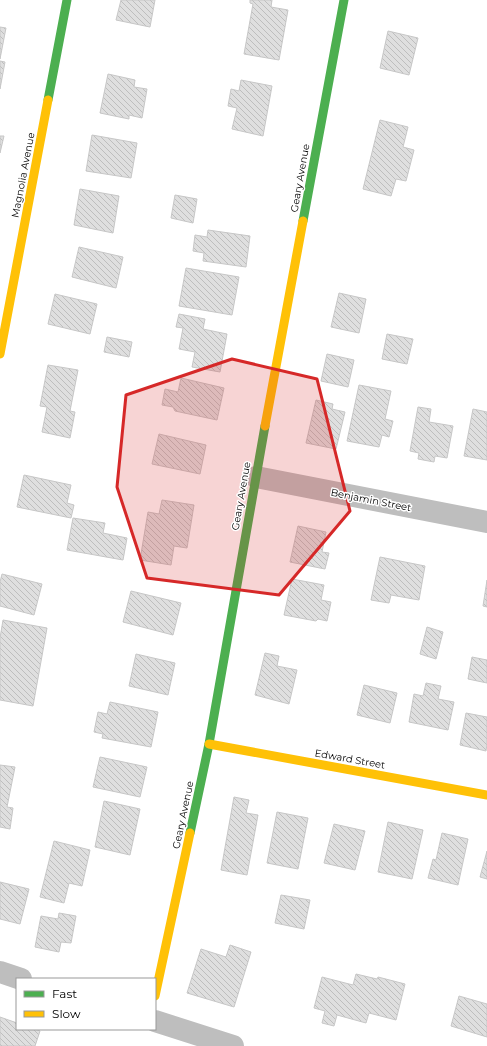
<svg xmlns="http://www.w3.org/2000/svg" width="487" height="1046" font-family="Montserrat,sans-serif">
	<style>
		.building { fill: url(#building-back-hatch); stroke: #c7c7c7 }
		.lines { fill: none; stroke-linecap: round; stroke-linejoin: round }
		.street { stroke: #bebebe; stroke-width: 22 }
		.fast { stroke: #4caf50; stroke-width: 9 }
		.slow { stroke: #ffc107; stroke-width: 9 }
		.marked { fill: #d62828; fill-opacity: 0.2; stroke: #d62828; stroke-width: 3; stroke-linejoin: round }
		.labels { text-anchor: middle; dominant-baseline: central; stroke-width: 3; stroke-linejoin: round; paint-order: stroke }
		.street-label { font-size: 10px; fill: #000; stroke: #fff }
	</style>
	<defs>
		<pattern id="building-back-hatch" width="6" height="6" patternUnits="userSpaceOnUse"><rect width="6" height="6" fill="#dfdfdf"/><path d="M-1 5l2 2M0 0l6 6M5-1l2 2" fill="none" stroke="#bebebe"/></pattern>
	</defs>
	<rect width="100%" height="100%" fill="#fff"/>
	<path class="building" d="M 121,0 L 155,0 L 150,27 L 116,20 Z
		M 250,0 L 272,0 L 271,7 L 288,10 L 279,60 L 244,54 L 253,4 L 250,3 Z
		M 0,27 L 6,28 L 0,59 Z
		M 388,31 L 418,38 L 409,75 L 380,68 Z
		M 0,61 L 5,62 L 0,89 Z
		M 108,74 L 135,80 L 134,87 L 147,89 L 142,118 L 129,115 L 129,119 L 100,113 Z
		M 241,80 L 272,86 L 263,136 L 232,129 L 237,108 L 228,106 L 231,89 L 239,91 Z
		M 380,120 L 408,127 L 403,147 L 414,150 L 406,181 L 396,179 L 391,196 L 363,189 Z
		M 92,135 L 137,143 L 131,178 L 86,171 Z
		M 0,136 L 4,136 L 0,153 Z
		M 80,189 L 119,196 L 113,233 L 74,225 Z
		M 175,195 L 197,199 L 193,223 L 171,218 Z
		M 208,230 L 250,236 L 246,267 L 203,261 L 204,253 L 193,251 L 195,235 L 207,237 Z
		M 79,247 L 123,257 L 116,288 L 72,277 Z
		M 186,268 L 239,277 L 232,315 L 179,306 Z
		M 339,293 L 366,299 L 359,333 L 331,327 Z
		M 55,294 L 97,304 L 90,334 L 48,324 Z
		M 179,314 L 205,319 L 203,329 L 227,334 L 220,372 L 192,367 L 195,352 L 179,349 L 183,328 L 176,327 Z
		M 387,334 L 413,339 L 407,364 L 382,359 Z
		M 107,337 L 132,342 L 129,357 L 104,352 Z
		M 327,354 L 354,360 L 348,387 L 321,381 Z
		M 48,365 L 78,370 L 70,411 L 75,412 L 70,438 L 42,432 L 47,407 L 40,406 Z
		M 181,378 L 224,388 L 217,420 L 175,411 L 173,407 L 162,405 L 165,389 L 178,392 Z
		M 359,385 L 391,391 L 385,419 L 393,421 L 389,437 L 382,435 L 379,447 L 347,441 Z
		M 316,400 L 333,404 L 332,409 L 345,412 L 336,449 L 306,443 Z
		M 418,407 L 431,409 L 429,422 L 453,426 L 447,458 L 435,456 L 434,462 L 418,459 L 419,453 L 410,451 Z
		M 473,409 L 487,412 L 487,460 L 464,456 Z
		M 159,434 L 206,445 L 200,474 L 152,464 Z
		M 24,475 L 71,485 L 67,503 L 74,505 L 71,518 L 17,507 Z
		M 162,500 L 194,505 L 187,548 L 174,546 L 171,565 L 140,560 L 148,512 L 159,514 Z
		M 73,518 L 105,523 L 103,533 L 127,538 L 123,560 L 67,550 Z
		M 298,526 L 326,532 L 322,552 L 329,553 L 325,569 L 290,562 Z
		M 380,557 L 425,566 L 419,600 L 391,595 L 389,603 L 371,600 Z
		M 2,574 L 42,584 L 34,615 L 0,606 L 0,582 Z
		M 292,579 L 324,585 L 321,600 L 331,602 L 327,621 L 318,619 L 316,621 L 284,615 Z
		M 487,580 L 487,607 L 483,606 Z
		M 131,591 L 181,603 L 173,635 L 123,622 Z
		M 3,620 L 47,628 L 33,706 L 0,700 L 0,638 Z
		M 427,627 L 443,632 L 436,659 L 420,654 Z
		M 265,653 L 279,656 L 277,666 L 297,670 L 289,704 L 255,695 Z
		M 136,654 L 175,663 L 168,695 L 129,686 Z
		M 472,657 L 487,660 L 487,683 L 468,679 Z
		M 426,683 L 441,686 L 438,699 L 454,702 L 448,730 L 409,722 L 414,694 L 423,696 Z
		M 364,685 L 397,693 L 390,723 L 357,715 Z
		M 110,702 L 158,712 L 151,747 L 102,738 L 103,734 L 94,732 L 98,712 L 107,714 Z
		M 466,713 L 487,717 L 487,744 L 486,751 L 460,745 Z
		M 100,757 L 147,767 L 140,797 L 93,787 Z
		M 0,765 L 15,767 L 7,807 L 13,808 L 10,829 L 0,827 Z
		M 234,797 L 249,800 L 246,813 L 258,815 L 247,875 L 221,870 Z
		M 104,801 L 140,809 L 130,855 L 95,847 Z
		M 277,812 L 308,818 L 298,869 L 267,863 Z
		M 388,822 L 423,830 L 412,879 L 378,872 Z
		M 334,824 L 365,831 L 355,870 L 324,863 Z
		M 442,833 L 468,839 L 458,885 L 428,878 L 433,859 L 436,860 Z
		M 54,841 L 90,850 L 82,886 L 69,883 L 64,903 L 40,897 Z
		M 487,851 L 487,879 L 480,877 Z
		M 0,882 L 29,889 L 20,924 L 0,919 Z
		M 281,895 L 310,900 L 304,929 L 275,923 Z
		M 59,913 L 76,916 L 71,943 L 61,942 L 59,952 L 35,947 L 41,916 L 58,919 Z
		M 230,945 L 251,952 L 234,1007 L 187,993 L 201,949 L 226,957 Z
		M 356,974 L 377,979 L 378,977 L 405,984 L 396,1020 L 369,1013 L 366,1023 L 337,1015 L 334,1026 L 322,1023 L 325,1011 L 314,1008 L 322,977 L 353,985 Z
		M 459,996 L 487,1004 L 487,1037 L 451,1026 Z
		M 0,1017 L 17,1023 L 17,1029 L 35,1029 L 40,1031 L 35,1046 L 0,1046 Z"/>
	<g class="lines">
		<path class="street" d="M 256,477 L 487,522
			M 0,972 L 21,979
			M 155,1021 L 233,1046"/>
		<path class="fast" d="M 48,100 L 67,0
			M 303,221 L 344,0
			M 190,833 L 209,744 L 265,426"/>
		<path class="slow" d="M 0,354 L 48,100
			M 265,426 L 303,221
			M 209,744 L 487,795
			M 155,996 L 190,833"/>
	</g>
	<path class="marked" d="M 232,359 L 317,379 L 350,511 L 279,595 L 147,578 L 117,487 L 126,395 Z"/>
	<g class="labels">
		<g class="street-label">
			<text transform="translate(23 175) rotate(-79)">Magnolia Avenue</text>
			<text transform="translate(300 178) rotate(-80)">Geary Avenue</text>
			<text transform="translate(241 496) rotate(-80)">Geary Avenue</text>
			<text transform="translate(371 500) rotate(11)">Benjamin Street</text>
			<text transform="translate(350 759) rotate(10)">Edward Street</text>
			<text transform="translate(183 815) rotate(-78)">Geary Avenue</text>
		</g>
	</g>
	<rect x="16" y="978" width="140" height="52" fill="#ffffff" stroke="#999999"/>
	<rect x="24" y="991" width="20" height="6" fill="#4caf50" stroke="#999999"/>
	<text x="52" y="998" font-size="12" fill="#000000">Fast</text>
	<rect x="24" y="1011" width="20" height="6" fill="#ffc107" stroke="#999999"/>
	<text x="52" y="1018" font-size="12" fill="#000000">Slow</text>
</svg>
